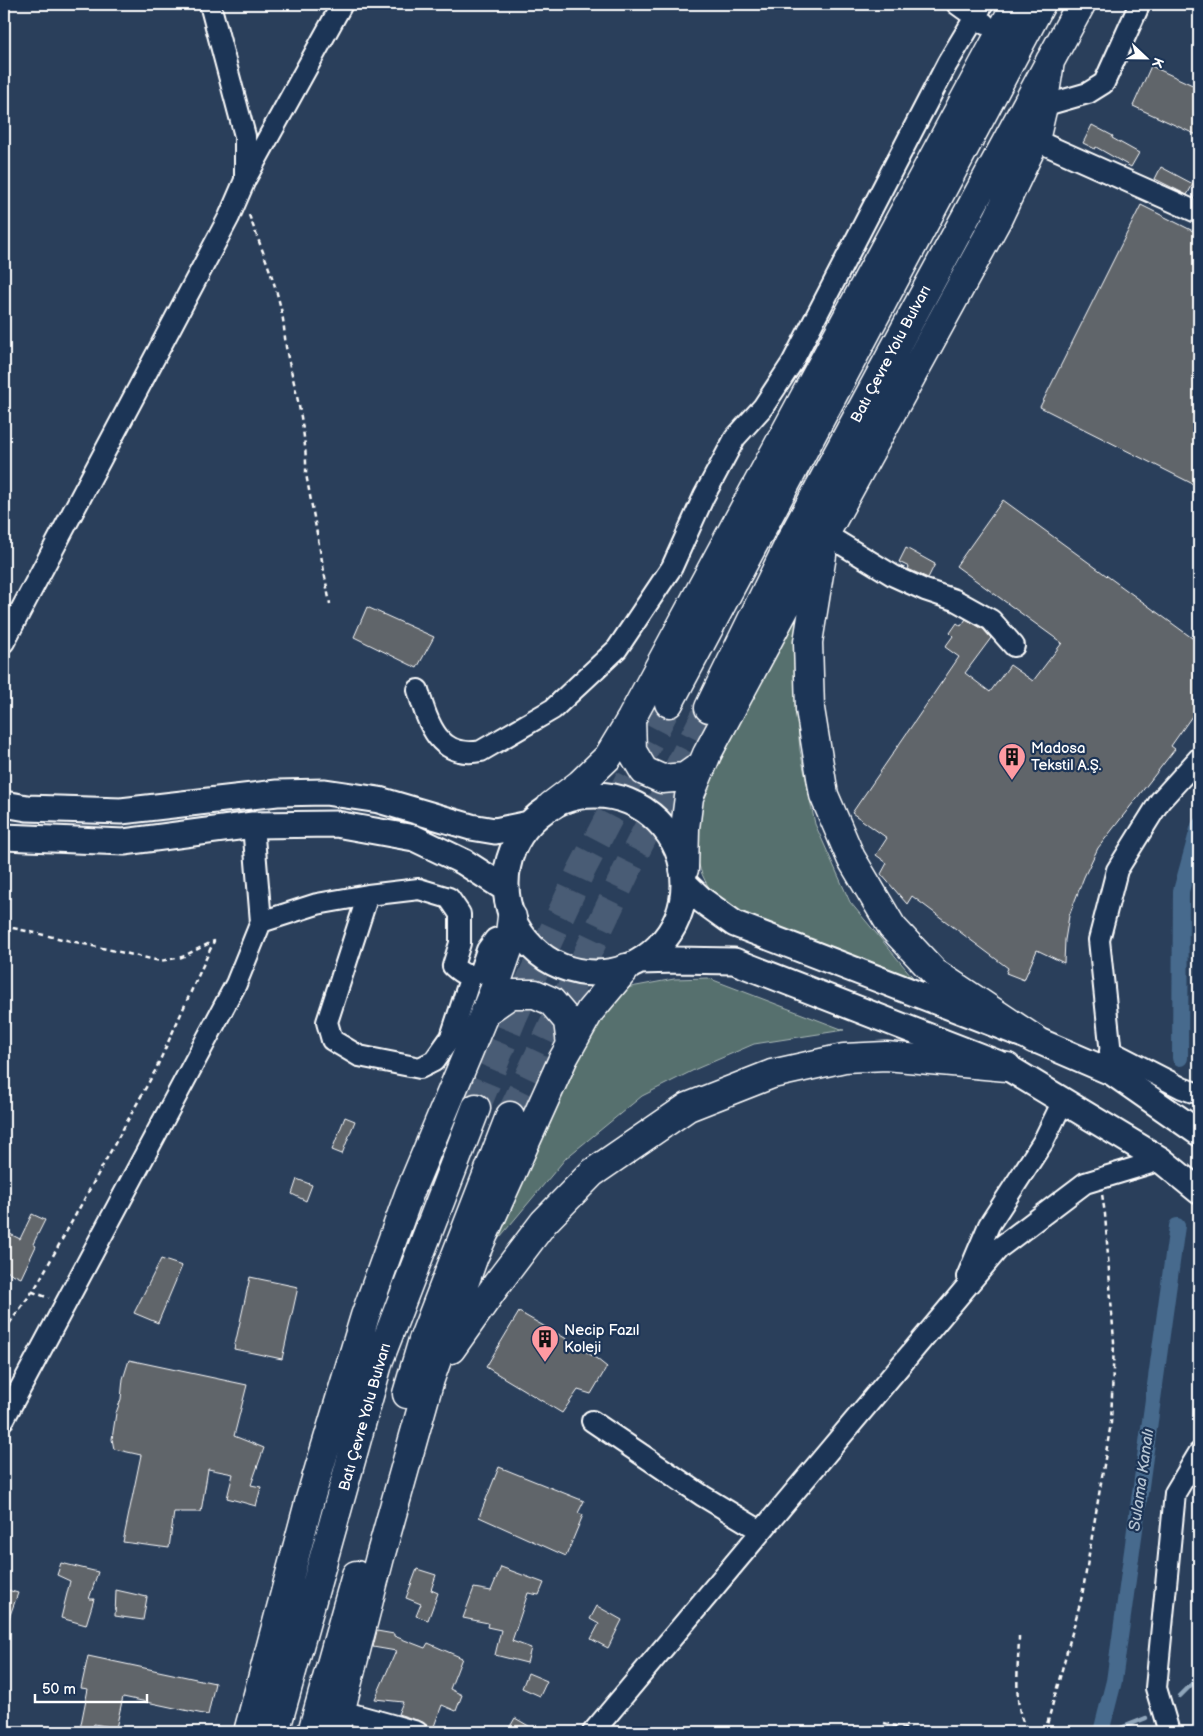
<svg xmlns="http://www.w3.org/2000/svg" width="1203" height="1736" font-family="'Balsamiq Sans',sans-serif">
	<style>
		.green { fill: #56706e; stroke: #aab8b6 }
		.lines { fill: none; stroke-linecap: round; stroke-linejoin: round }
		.stream { stroke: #90a6bb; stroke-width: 4.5 }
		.canal { stroke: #466a8d; stroke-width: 16 }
		.building { fill: #60656b; stroke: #fff }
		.highway-tunnel { stroke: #4a5c74; stroke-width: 28; stroke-dasharray: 28 14; stroke-linecap: butt }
		.minor-casing { stroke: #fff; stroke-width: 24 }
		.major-casing { stroke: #fff; stroke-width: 29 }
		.highway-casing { stroke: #fff; stroke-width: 31 }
		.path { stroke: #fff; stroke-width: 2.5; stroke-dasharray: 5 4; stroke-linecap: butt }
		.minor { stroke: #1d3557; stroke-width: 20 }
		.major { stroke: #1d3557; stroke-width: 25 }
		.highway { stroke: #1d3557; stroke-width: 28 }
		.labels { text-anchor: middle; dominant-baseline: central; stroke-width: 4.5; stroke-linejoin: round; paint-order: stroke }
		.street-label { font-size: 15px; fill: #fff; stroke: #1d3557 }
		.poi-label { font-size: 15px; fill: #fff; stroke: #1d3557; text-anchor: start }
		.water-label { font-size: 16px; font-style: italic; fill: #b5c3d1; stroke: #1d3557 }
	</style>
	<rect width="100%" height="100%" fill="#2a3f5b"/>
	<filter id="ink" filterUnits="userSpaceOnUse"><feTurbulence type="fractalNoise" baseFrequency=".02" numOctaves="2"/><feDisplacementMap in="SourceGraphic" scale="10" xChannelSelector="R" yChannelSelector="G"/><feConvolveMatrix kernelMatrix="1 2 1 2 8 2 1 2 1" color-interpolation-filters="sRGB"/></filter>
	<g filter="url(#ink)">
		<path class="green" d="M 802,602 L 795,690 L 800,750 L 815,824 L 850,902 L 916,981 L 723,904 C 718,898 712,892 708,886 C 690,856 696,828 702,797 Z
			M 708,978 L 844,1030 L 754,1044 L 696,1069 L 642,1096 L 566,1158 L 490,1249 L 602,1005 L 620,989 L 674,979 Z"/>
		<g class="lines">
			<path class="stream" d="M 1180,1696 L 1199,1677
				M 1111,1732 L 1146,1718"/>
			<path class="canal" d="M 1180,1058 L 1181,891 L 1199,826
				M 1101,1732 L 1114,1681 L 1177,1226"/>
		</g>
		<path class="building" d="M 1151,66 L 1199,88 L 1199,136 L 1133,106 Z
			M 1092,125 L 1113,136 L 1112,138 L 1139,153 L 1131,167 L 1096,147 L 1095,149 L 1083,143 Z
			M 1161,167 L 1193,184 L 1187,195 L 1155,179 Z
			M 1141,205 L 1199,234 L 1199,487 L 1040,407 Z
			M 1003,500 L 1199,643 L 1199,706 L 1171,746 L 1175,749 L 1098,848 L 1084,877 L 1069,916 L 1065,940 L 1064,963 L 1037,950 L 1024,980 L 1006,973 L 1008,968 L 912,896 L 907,904 L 881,874 L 887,863 L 876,855 L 887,838 L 852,813 L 959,657 L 945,647 L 953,636 L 950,633 L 957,623 L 961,626 L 966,619 L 983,629 L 991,638 L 965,673 L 990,692 L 1010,665 L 1033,681 L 1062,643 L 956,566 Z
			M 906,548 L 935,564 L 928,578 L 908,569 L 909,567 L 899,562 Z
			M 367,607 L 434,637 L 417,668 L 354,637 Z
			M 345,1117 L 355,1121 L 342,1154 L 332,1150 Z
			M 297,1179 L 312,1185 L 306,1201 L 292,1194 Z
			M 32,1214 L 45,1220 L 33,1244 L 36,1246 L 21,1278 L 4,1270 L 4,1231 L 20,1239 Z
			M 161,1259 L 182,1266 L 158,1323 L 134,1313 Z
			M 250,1277 L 298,1287 L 282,1359 L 234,1349 Z
			M 519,1312 L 565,1338 L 597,1359 L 607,1367 L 591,1394 L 578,1390 L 562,1413 L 486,1367 Z
			M 129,1360 L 247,1385 L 234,1436 L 264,1448 L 251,1485 L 261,1487 L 256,1506 L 227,1498 L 233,1474 L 208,1469 L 201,1512 L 174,1512 L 169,1548 L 123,1542 L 141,1455 L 114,1449 L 112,1439 L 116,1413 L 121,1399 L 123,1379 Z
			M 499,1467 L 584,1501 L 578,1513 L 583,1515 L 566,1556 L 479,1517 Z
			M 61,1563 L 98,1572 L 89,1599 L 94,1599 L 86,1625 L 61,1618 L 70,1581 L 57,1575 Z
			M 501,1567 L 544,1583 L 539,1595 L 528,1593 L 512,1641 L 531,1648 L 527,1663 L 495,1655 L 501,1630 L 487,1627 L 488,1623 L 463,1618 L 474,1588 L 491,1591 Z
			M 417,1569 L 436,1575 L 431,1590 L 438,1593 L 428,1620 L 416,1616 L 421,1604 L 406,1598 Z
			M 4,1589 L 18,1593 L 5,1629 L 4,1629 Z
			M 116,1590 L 147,1597 L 143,1620 L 115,1616 Z
			M 597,1606 L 622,1620 L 608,1648 L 591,1639 L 599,1624 L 590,1619 Z
			M 377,1631 L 394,1634 L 394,1636 L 425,1648 L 428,1643 L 462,1658 L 450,1689 L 462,1695 L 456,1711 L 442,1705 L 433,1729 L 420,1721 L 398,1714 L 403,1702 L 375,1699 L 396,1651 L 373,1647 Z
			M 88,1656 L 215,1683 L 208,1715 L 123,1697 L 116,1728 L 94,1724 L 92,1731 L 80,1729 L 88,1689 L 81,1688 Z
			M 528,1673 L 547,1681 L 540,1696 L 522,1688 Z
			M 515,1718 L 539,1732 L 507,1732 Z"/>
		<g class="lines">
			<path class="highway-tunnel" d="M 476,1108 L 514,1015 L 580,873 L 669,703
				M 510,1116 L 636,851 L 709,708"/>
			<defs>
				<path id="minor" d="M 957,4 L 985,24
					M 1043,106 L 1088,93 L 1104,83 L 1137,10 L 1138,4
					M 1035,140 L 1199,213
					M 246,178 L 342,4
					M 825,534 L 894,576 L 925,590 L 955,600 L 991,620 L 1014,646
					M 4,642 L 229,217 L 245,180 L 245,136 L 210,4
					M 418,690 C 428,723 438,759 481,751 L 553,709 L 617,649 L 672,567 L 704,496 L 735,438 L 763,407 L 792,363 L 947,64 L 983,4
					M 368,895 L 327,1022 L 332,1040 L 359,1056 L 420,1068 L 434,1061 L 451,1037 L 471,976
					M 261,922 L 317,904 L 368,895 L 419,889 L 449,898 L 460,914 L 460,943 L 453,966 C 463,975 467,977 479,973 L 487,950 L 495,939 L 510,934
					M 1110,1051 L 1182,1088 L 1193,1092 L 1199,1093
					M 1113,1073 L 1099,940 L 1117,870 L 1160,801 L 1199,758
					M 967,1277 L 989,1225 L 1043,1142 L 1063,1101
					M 4,1419 L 236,984 L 261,922 L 253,825
					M 592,1421 L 703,1496 L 761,1531
					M 341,1711 L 417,1732
					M 593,1732 L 999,1248 L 1085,1183 L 1161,1160
					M 1169,1732 L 1156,1688 L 1175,1493 L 1199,1453"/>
				<path id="major" d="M506 884a89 89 0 1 1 178 0a89 89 0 1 1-178 0Z
					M 4,804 L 27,808 L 121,811 L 277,793 L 325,792 L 379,800 L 471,827 L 495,831 L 529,824
					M 4,837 L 124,842 L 253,825 L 336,824 L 414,838 L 464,862 L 506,889
					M 685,884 L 703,901 L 735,924 L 1034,1039 L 1113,1073 L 1199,1133
					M 640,961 L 676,960 L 734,961 L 1007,1067 L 1161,1160 L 1199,1191"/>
				<path id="highway" d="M 822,555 L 808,642 L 810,709 L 824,795 L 851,858 L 892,927 L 935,973 L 1034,1039
					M 669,703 L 1041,4
					M 709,708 L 791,540 L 1081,4
					M 631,719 L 632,751 L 644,771 L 662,779 L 685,777 L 702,765
					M 551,806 L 580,784 L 608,757 L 631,719 L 1016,4
					M 684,869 L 685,828 L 689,797 L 707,754 L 825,534 L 998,218 L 1035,140 L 1043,106 L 1050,61
					M 485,1012 L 511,994 L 535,994 L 551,1001 L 568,1021 L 571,1045
					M 451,1349 L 497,1284 L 544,1222 L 592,1173 L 688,1107 L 772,1074 L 844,1058 L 886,1056 L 1007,1067
					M 407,1394 L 423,1340 L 510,1116
					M 248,1732 L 310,1499 L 365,1316 L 409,1194 L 493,993 L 508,950 L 512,917
					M 275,1732 L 379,1360 L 476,1108
					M 312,1732 L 356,1575
					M 335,1732 L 380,1557 L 430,1379 L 474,1256 L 563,1059 L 590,1011 L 626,968"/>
			</defs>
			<use href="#minor" class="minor-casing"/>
			<use href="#major" class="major-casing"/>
			<use href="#highway" class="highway-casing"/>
			<path class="path" d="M 249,215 C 260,245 273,275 280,305 C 285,323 284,340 288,358 C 297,394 307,437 306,474 L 330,604
				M 4,926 L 160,961 L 182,957 L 214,941 L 155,1071 L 33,1292 L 49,1298
				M 4,1321 L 13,1319
				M 4,1331 L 32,1292
				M 1019,1636 C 1019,1659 1011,1716 1030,1732
				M 884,1723 L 919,1732
				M 1045,1732 L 1082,1596 L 1111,1423 L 1114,1342 L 1105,1214 L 1102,1194"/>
			<use href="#minor" class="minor"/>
			<use href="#major" class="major"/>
			<use href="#highway" class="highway"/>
		</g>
	</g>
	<defs>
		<symbol id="building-pin" viewBox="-11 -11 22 30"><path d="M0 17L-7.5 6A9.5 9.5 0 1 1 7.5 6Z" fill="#ff9aa2" stroke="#1d3557"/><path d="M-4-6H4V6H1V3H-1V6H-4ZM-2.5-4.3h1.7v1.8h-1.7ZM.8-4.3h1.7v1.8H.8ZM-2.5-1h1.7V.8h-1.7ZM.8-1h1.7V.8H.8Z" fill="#111"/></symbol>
	</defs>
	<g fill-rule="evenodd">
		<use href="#building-pin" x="996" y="741" width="32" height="43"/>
		<use href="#building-pin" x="529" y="1323" width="32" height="43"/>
	</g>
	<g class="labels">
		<g class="street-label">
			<text transform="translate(891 354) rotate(-62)">Batı Çevre Yolu Bulvarı</text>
			<text transform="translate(365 1417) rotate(-74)">Batı Çevre Yolu Bulvarı</text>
		</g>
		<g class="poi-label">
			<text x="1031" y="748">Madosa<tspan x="1031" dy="17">Tekstil A.Ş.</tspan></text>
			<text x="564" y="1330">Necip Fazıl<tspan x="564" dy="17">Koleji</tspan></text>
		</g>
		<g class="water-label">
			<text transform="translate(1142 1480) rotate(-82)">Sulama Kanalı</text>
		</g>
	</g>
	<rect width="1203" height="1736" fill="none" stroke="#1d3557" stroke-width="20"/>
	<rect x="10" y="10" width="1183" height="1716" fill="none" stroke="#fff" stroke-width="2" filter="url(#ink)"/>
	<g transform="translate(1146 58) rotate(112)" stroke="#1d3557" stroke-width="4" paint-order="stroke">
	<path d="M0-4L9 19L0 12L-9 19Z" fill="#ffffff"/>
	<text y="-8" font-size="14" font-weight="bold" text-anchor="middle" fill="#ffffff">K</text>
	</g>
	<path d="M35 1694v8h112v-8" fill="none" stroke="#ffffff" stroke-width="2.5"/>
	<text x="42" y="1694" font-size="15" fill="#ffffff" stroke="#1d3557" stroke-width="4" paint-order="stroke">50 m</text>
</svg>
